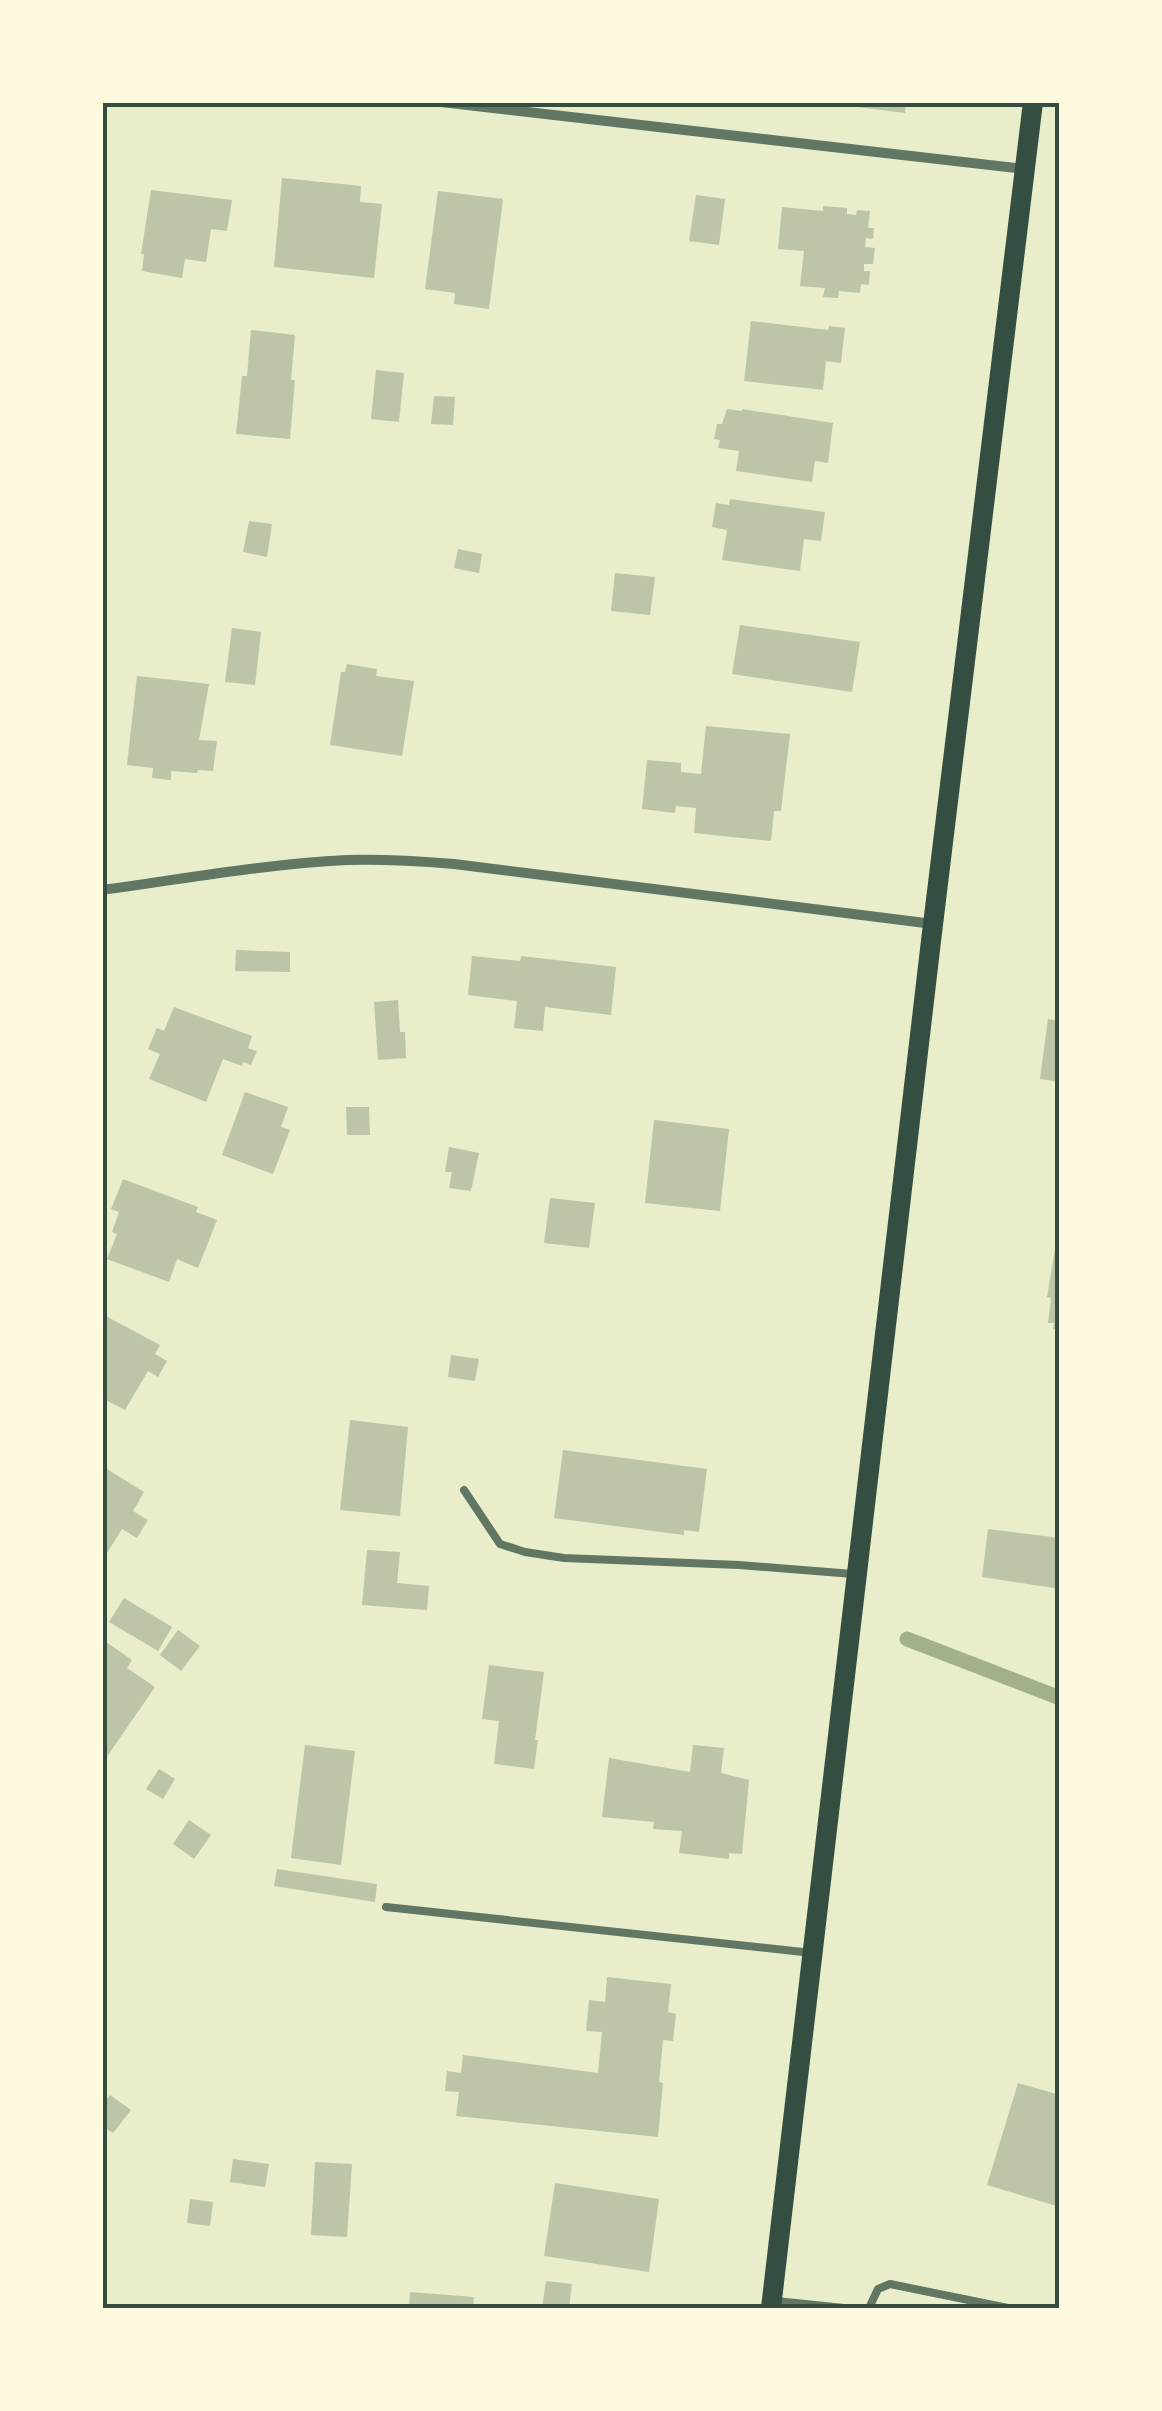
<svg xmlns="http://www.w3.org/2000/svg" width="1162" height="2411" font-family="'Nunito Sans',sans-serif">
	<style>
		.lines { fill: none; stroke-linecap: round; stroke-linejoin: round }
		.stream { stroke: #a3b18a; stroke-width: 15 }
		.building { fill: #bcc5a7 }
		.service { stroke: #617663; stroke-width: 8 }
		.minor { stroke: #617663; stroke-width: 10 }
		.secondary { stroke: #344e41; stroke-width: 20 }
		.neatline { fill: none; stroke: #344e41; stroke-width: 4 }
	</style>
	<rect width="100%" height="100%" fill="#e9edc9"/>
	<g class="lines">
		<path class="stream" d="M 907,1639 L 1060,1698"/>
	</g>
	<path class="building" d="M 842,102 L 906,102 L 905,113 L 842,105 Z
		M 282,178 L 361,186 L 360,202 L 382,204 L 374,278 L 274,267 Z
		M 151,190 L 232,200 L 227,231 L 211,229 L 206,262 L 185,259 L 182,278 L 142,271 L 144,254 L 141,254 Z
		M 438,191 L 503,199 L 489,309 L 454,304 L 455,293 L 425,289 Z
		M 696,195 L 725,199 L 719,245 L 689,241 Z
		M 823,206 L 847,208 L 847,214 L 856,215 L 857,210 L 870,211 L 868,228 L 874,228 L 873,239 L 866,238 L 865,247 L 875,248 L 873,264 L 864,264 L 864,271 L 870,271 L 869,285 L 861,284 L 860,293 L 839,291 L 838,298 L 823,297 L 825,288 L 800,286 L 804,251 L 778,249 L 782,207 L 823,211 Z
		M 751,321 L 828,330 L 829,326 L 845,328 L 841,363 L 826,361 L 823,390 L 744,381 Z
		M 251,330 L 295,335 L 291,380 L 295,380 L 290,439 L 236,434 L 242,376 L 247,376 Z
		M 376,370 L 404,373 L 399,422 L 371,419 Z
		M 434,396 L 455,397 L 453,425 L 431,424 Z
		M 727,409 L 742,411 L 742,409 L 833,423 L 828,463 L 815,461 L 812,482 L 736,471 L 739,451 L 718,448 L 720,440 L 714,439 L 717,424 L 722,424 Z
		M 730,499 L 825,512 L 821,541 L 804,539 L 800,571 L 722,560 L 727,530 L 712,527 L 716,503 L 729,505 Z
		M 249,521 L 272,524 L 267,557 L 243,552 Z
		M 458,549 L 482,554 L 479,573 L 454,568 Z
		M 615,573 L 655,577 L 650,615 L 611,611 Z
		M 740,625 L 860,642 L 852,692 L 732,674 Z
		M 232,628 L 261,632 L 255,685 L 225,682 Z
		M 347,664 L 377,669 L 376,676 L 414,681 L 402,756 L 330,745 L 341,672 L 345,672 Z
		M 137,676 L 209,684 L 199,740 L 217,741 L 213,771 L 198,770 L 197,773 L 171,771 L 171,780 L 152,778 L 153,768 L 127,765 Z
		M 706,726 L 790,734 L 781,811 L 774,811 L 771,841 L 694,833 L 696,808 L 676,806 L 675,813 L 642,809 L 647,760 L 681,763 L 681,772 L 701,774 Z
		M 236,950 L 290,952 L 290,972 L 235,971 Z
		M 472,956 L 520,961 L 521,956 L 616,967 L 611,1015 L 545,1007 L 543,1031 L 514,1028 L 517,1001 L 468,995 Z
		M 398,1000 L 400,1032 L 405,1032 L 406,1058 L 378,1060 L 374,1002 Z
		M 174,1007 L 252,1036 L 248,1048 L 257,1051 L 251,1065 L 243,1062 L 242,1066 L 223,1059 L 206,1102 L 149,1079 L 160,1054 L 148,1049 L 157,1028 L 164,1031 Z
		M 1048,1019 L 1060,1021 L 1060,1082 L 1040,1079 Z
		M 245,1092 L 288,1107 L 281,1127 L 290,1130 L 273,1174 L 222,1155 Z
		M 346,1107 L 369,1107 L 370,1135 L 347,1135 Z
		M 654,1120 L 729,1129 L 720,1211 L 645,1203 Z
		M 449,1147 L 479,1153 L 471,1191 L 449,1188 L 452,1172 L 445,1172 Z
		M 123,1179 L 198,1207 L 196,1212 L 217,1220 L 198,1268 L 177,1259 L 169,1282 L 107,1259 L 117,1234 L 112,1232 L 119,1212 L 111,1209 Z
		M 550,1198 L 595,1203 L 589,1248 L 544,1243 Z
		M 1057,1237 L 1060,1237 L 1060,1330 L 1053,1329 L 1054,1323 L 1048,1323 L 1051,1298 L 1047,1297 Z
		M 102,1314 L 160,1345 L 155,1354 L 167,1361 L 158,1377 L 148,1371 L 125,1410 L 102,1398 Z
		M 451,1355 L 479,1359 L 475,1381 L 448,1377 Z
		M 350,1420 L 408,1427 L 400,1516 L 340,1510 Z
		M 563,1450 L 707,1469 L 699,1532 L 684,1530 L 684,1535 L 554,1518 Z
		M 102,1466 L 144,1492 L 133,1511 L 148,1520 L 137,1538 L 122,1529 L 102,1561 Z
		M 988,1529 L 1060,1538 L 1060,1589 L 982,1577 Z
		M 367,1550 L 400,1552 L 397,1583 L 429,1586 L 427,1610 L 362,1605 Z
		M 124,1598 L 172,1627 L 158,1651 L 109,1622 Z
		M 178,1630 L 200,1646 L 181,1671 L 160,1655 Z
		M 102,1639 L 132,1660 L 127,1668 L 155,1687 L 108,1755 L 102,1751 Z
		M 489,1665 L 544,1672 L 535,1740 L 538,1740 L 534,1769 L 494,1764 L 499,1721 L 482,1719 Z
		M 305,1745 L 355,1751 L 341,1865 L 291,1858 Z
		M 693,1745 L 724,1748 L 721,1773 L 749,1780 L 742,1854 L 729,1853 L 729,1859 L 679,1853 L 682,1831 L 653,1829 L 654,1822 L 602,1817 L 609,1758 L 690,1772 Z
		M 159,1769 L 175,1779 L 163,1799 L 146,1789 Z
		M 189,1820 L 211,1835 L 194,1859 L 173,1844 Z
		M 277,1869 L 377,1884 L 375,1902 L 274,1886 Z
		M 607,1977 L 671,1984 L 668,2012 L 676,2014 L 673,2041 L 663,2040 L 659,2082 L 663,2083 L 658,2137 L 456,2116 L 459,2092 L 445,2091 L 447,2071 L 461,2073 L 463,2055 L 598,2073 L 602,2032 L 586,2031 L 589,2000 L 605,2002 Z
		M 1018,2083 L 1060,2095 L 1060,2207 L 987,2185 Z
		M 110,2095 L 131,2110 L 113,2133 L 102,2126 L 102,2105 Z
		M 233,2159 L 269,2164 L 265,2187 L 230,2182 Z
		M 315,2162 L 352,2164 L 347,2237 L 311,2235 Z
		M 555,2183 L 659,2199 L 649,2272 L 544,2256 Z
		M 190,2199 L 213,2202 L 210,2226 L 187,2223 Z
		M 546,2281 L 572,2284 L 569,2308 L 542,2308 Z
		M 410,2292 L 474,2297 L 473,2308 L 409,2308 Z"/>
	<g class="lines">
		<path class="service" d="M 464,1490 L 500,1544 L 525,1552 L 564,1558 L 739,1565 L 853,1574
			M 386,1907 L 812,1953
			M 776,2301 L 844,2308
			M 869,2308 L 878,2289 L 890,2284 L 1008,2308"/>
		<path class="minor" d="M 441,102 L 1024,169
			M 102,106 L 103,102
			M 102,890 C 183,879 265,864 347,860 C 383,859 418,861 454,864 L 933,924"/>
		<path class="secondary" d="M 771,2308 L 931,941 L 1033,102"/>
	</g>
	<rect width="1162" height="2411" fill="none" stroke="#fefae0" stroke-width="210"/>
	<rect x="105" y="105" width="952" height="2201" class="neatline"/>
</svg>
